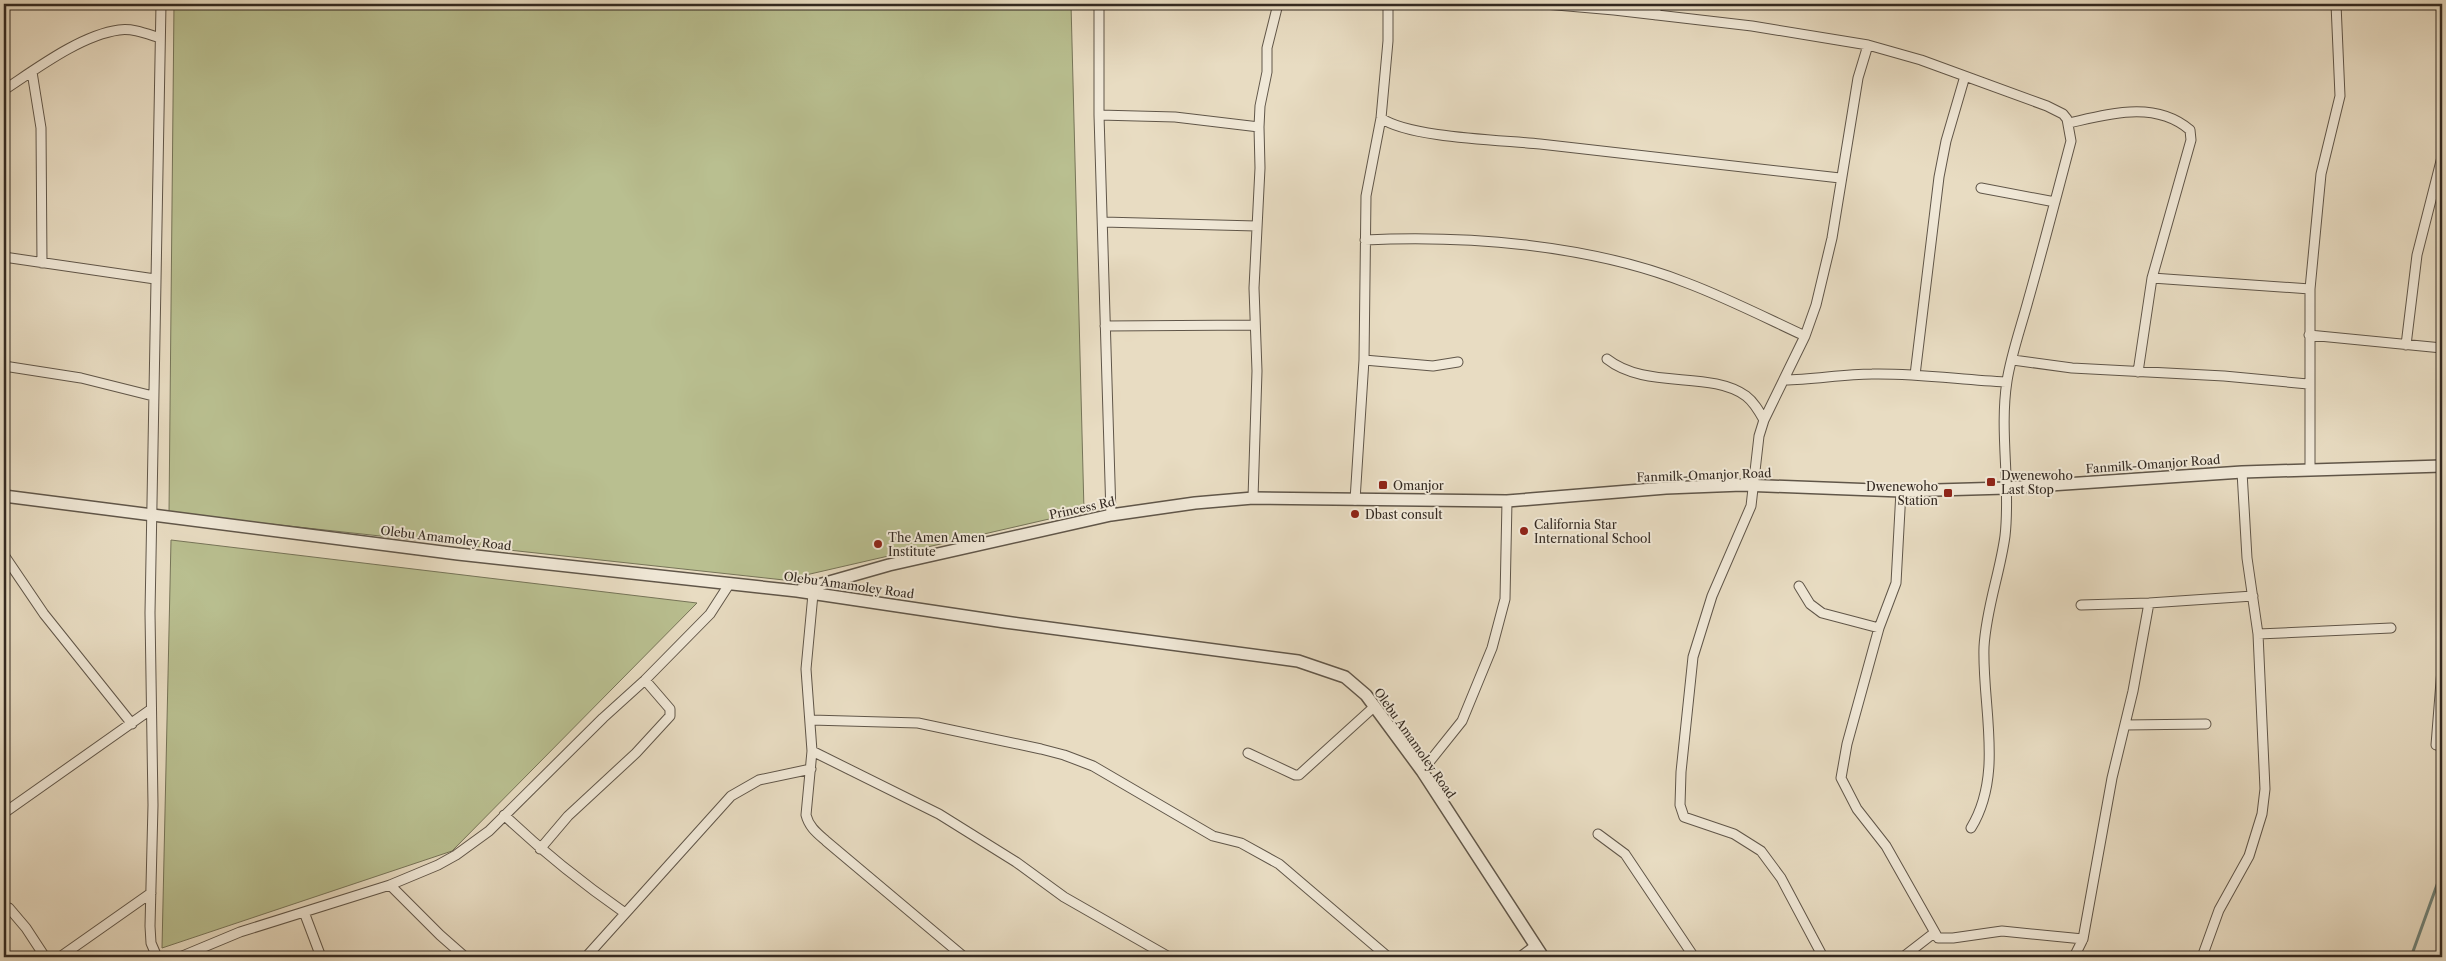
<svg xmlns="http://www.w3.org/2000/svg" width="2446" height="961" font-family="'Libre Caslon Text',serif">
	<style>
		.green { fill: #b9bf90; stroke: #767458 }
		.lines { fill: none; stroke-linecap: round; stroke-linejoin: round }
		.stream { stroke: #6f8177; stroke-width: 3 }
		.minor-casing { stroke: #605649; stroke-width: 11 }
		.tertiary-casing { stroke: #605649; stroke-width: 14 }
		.minor { stroke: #f0e8d7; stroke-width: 9 }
		.tertiary { stroke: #f0e8d7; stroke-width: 11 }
		.poi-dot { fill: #8f2418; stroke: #f0e8d7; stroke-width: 2 }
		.labels { text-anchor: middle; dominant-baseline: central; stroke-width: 4; stroke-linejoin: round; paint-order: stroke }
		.street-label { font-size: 12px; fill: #332921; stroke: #f0e8d7 }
		.poi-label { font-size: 12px; fill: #332921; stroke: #f0e8d7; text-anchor: start }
	</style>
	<rect width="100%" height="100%" fill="#e8dcc2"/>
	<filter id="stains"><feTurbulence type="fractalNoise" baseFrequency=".004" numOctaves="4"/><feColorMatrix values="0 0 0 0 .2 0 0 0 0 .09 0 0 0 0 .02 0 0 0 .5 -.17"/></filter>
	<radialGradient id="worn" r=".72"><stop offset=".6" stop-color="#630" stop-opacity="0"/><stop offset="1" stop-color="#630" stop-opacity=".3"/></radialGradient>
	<path class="green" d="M 174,4 L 1071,4 L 1084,511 L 784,580 L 169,513 Z
		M 171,540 L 697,603 L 452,851 L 162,948 Z"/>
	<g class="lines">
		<path class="stream" d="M 2411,957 L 2442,871"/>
		<defs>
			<path id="minor" d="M 1099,4 L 1099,115 L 1111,515
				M 1545,4 L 1614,10 L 1752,26 L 1868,45 L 1921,60 L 2047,106 L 2063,114 L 2067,119 L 2071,141 C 2057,194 2043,248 2028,301 C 2021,327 2011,355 2007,381 C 1999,432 2011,485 2005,536 C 2000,573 1986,609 1984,647 C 1982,707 2004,774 1971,828
				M 1656,4 L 1656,15
				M 2440,4 L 2442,12
				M 32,72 L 41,128 L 42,263
				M 4,90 C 36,69 81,35 119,30 C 133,28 147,34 160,38
				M 1099,115 L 1175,117 L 1259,127
				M 1381,118 C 1409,138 1502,140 1540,144 C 1640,155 1740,166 1840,178
				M 2069,123 C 2109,114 2155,100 2190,130 L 2191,140 L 2152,278 L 2138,372
				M 1981,188 L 2055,202
				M 1103,222 L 1256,226
				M 1365,240 C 1468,235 1591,245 1687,283 C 1727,298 1766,318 1805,336
				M 4,257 L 155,279
				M 2152,278 L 2310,289
				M 1105,326 L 1255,325
				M 2309,335 L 2442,348
				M 2406,345 L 2417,255 L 2442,157
				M 1607,359 C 1646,390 1710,370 1746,396 C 1754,402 1759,411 1764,420
				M 1364,360 L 1433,366 L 1458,362
				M 2013,360 L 2072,368 L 2224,376 L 2308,384
				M 4,366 L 81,378 L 153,396
				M 1915,375 L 1939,177 L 1946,141 L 1965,76
				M 1784,380 C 1813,380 1842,374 1872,374 C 1917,373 1962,380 2006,382
				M 2310,470 L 2310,289 L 2321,174 L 2340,96 L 2336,4
				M 1901,491 L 1896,583 L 1879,628 L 1847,744 L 1841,778 L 1857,809 L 1886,846 L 1938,938 L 1953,938 L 2002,931 L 2083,939
				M 1253,498 L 1257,371 L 1254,288 L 1260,168 L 1259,127 L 1260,106 L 1267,72 L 1267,48 L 1278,4
				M 1355,500 L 1364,360 L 1366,196 L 1381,118 L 1388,41 L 1388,4
				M 4,555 L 44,614 L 132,724
				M 1799,586 L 1810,604 L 1822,613 L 1879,628
				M 813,594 L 806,669 L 812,751 L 806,815 C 809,827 817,833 826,841 L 964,957
				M 2081,605 L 2149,603 L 2253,596
				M 2258,634 L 2391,628
				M 811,720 L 918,723 L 1041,749 L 1064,755 L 1093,766 L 1213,836 L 1241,843 L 1279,864 L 1388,957
				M 2125,725 L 2206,724
				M 2436,745 L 2442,669
				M 812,751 L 939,814 L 1016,862 L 1064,897 L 1169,957
				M 1248,753 L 1295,775 L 1299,775 L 1375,706
				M 1422,771 L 1462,721 L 1492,648 L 1505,599 L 1507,501
				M 4,813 L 150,710
				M 504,815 C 542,851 582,883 625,913
				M 1598,834 L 1625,854 L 1694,957
				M 540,849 L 568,816 L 636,753 L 670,716 L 670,709 L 645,680
				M 390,885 L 440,935 L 465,957
				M 9,908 L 26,928 L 45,957
				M 304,912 L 321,957
				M 60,957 L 151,893
				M 157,957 L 151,943 L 150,926 L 153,805 L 150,613 L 161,4
				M 180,957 L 240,932 L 390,885 L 438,865 L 456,855 L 489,831 L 603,718 L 645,680 L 710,614 L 730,583
				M 586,957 L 731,796 L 759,780 L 811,769
				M 1520,957 L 1536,945
				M 1823,957 L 1781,878 L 1761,851 L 1734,834 L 1684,817 L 1680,805 L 1681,772 L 1693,657 L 1712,596 L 1751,506 L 1759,436 L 1764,420 L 1805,336 L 1816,305 L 1832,238 L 1858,78 L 1868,45
				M 1903,957 L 1934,933
				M 2074,957 L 2083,939 L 2112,778 L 2133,691 L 2149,603
				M 2202,957 L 2219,910 L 2249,856 L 2262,814 L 2265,789 L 2258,634 L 2247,558 L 2242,472"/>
			<path id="tertiary" d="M 4,496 L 458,554 L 797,591 L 1005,622 L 1298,661 L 1345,677 L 1366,695 L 1422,771 L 1543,957
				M 801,590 L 889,565 L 1111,515 L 1195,503 L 1253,498 L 1507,501 L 1666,488 L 1742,485 L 1901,491 L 2006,488 L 2242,472 L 2442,466"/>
		</defs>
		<use href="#minor" class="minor-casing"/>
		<use href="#tertiary" class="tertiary-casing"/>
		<use href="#minor" class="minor"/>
		<use href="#tertiary" class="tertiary"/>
	</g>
	<g class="poi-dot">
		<rect x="1986" y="477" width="10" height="10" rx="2.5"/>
		<rect x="1378" y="480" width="10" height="10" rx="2.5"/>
		<rect x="1943" y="488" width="10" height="10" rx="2.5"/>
		<circle cx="1355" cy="514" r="5"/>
		<circle cx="1524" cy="531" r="5"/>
		<circle cx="878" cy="544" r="5"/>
	</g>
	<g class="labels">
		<g class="street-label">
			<text transform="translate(2153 464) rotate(-4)">Fanmilk-Omanjor Road</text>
			<text transform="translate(1704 475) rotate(-2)">Fanmilk-Omanjor Road</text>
			<text transform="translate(1082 508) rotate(-12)">Princess Rd</text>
			<text transform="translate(446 538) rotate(7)">Olebu Amamoley Road</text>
			<text transform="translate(849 585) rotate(8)">Olebu Amamoley Road</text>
			<text transform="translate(1415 743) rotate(55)">Olebu Amamoley Road</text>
		</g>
		<g class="poi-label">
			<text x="2001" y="475">Dwenewoho<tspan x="2001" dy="14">Last Stop</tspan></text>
			<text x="1393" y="485">Omanjor</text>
			<text x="1938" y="486" text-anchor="end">Dwenewoho<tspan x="1938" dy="14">Station</tspan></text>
			<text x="1365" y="514">Dbast consult</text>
			<text x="1534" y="524">California Star<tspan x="1534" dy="14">International School</tspan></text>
			<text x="888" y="537">The Amen Amen<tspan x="888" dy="14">Institute</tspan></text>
		</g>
	</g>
	<rect width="2446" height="961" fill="none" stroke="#e8dcc2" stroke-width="20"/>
	<rect x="5" y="5" width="2436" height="951" fill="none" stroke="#332921" stroke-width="2.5"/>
	<rect x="10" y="10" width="2426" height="941" fill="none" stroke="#332921"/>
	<rect width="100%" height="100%" filter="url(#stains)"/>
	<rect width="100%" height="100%" fill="url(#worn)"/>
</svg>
